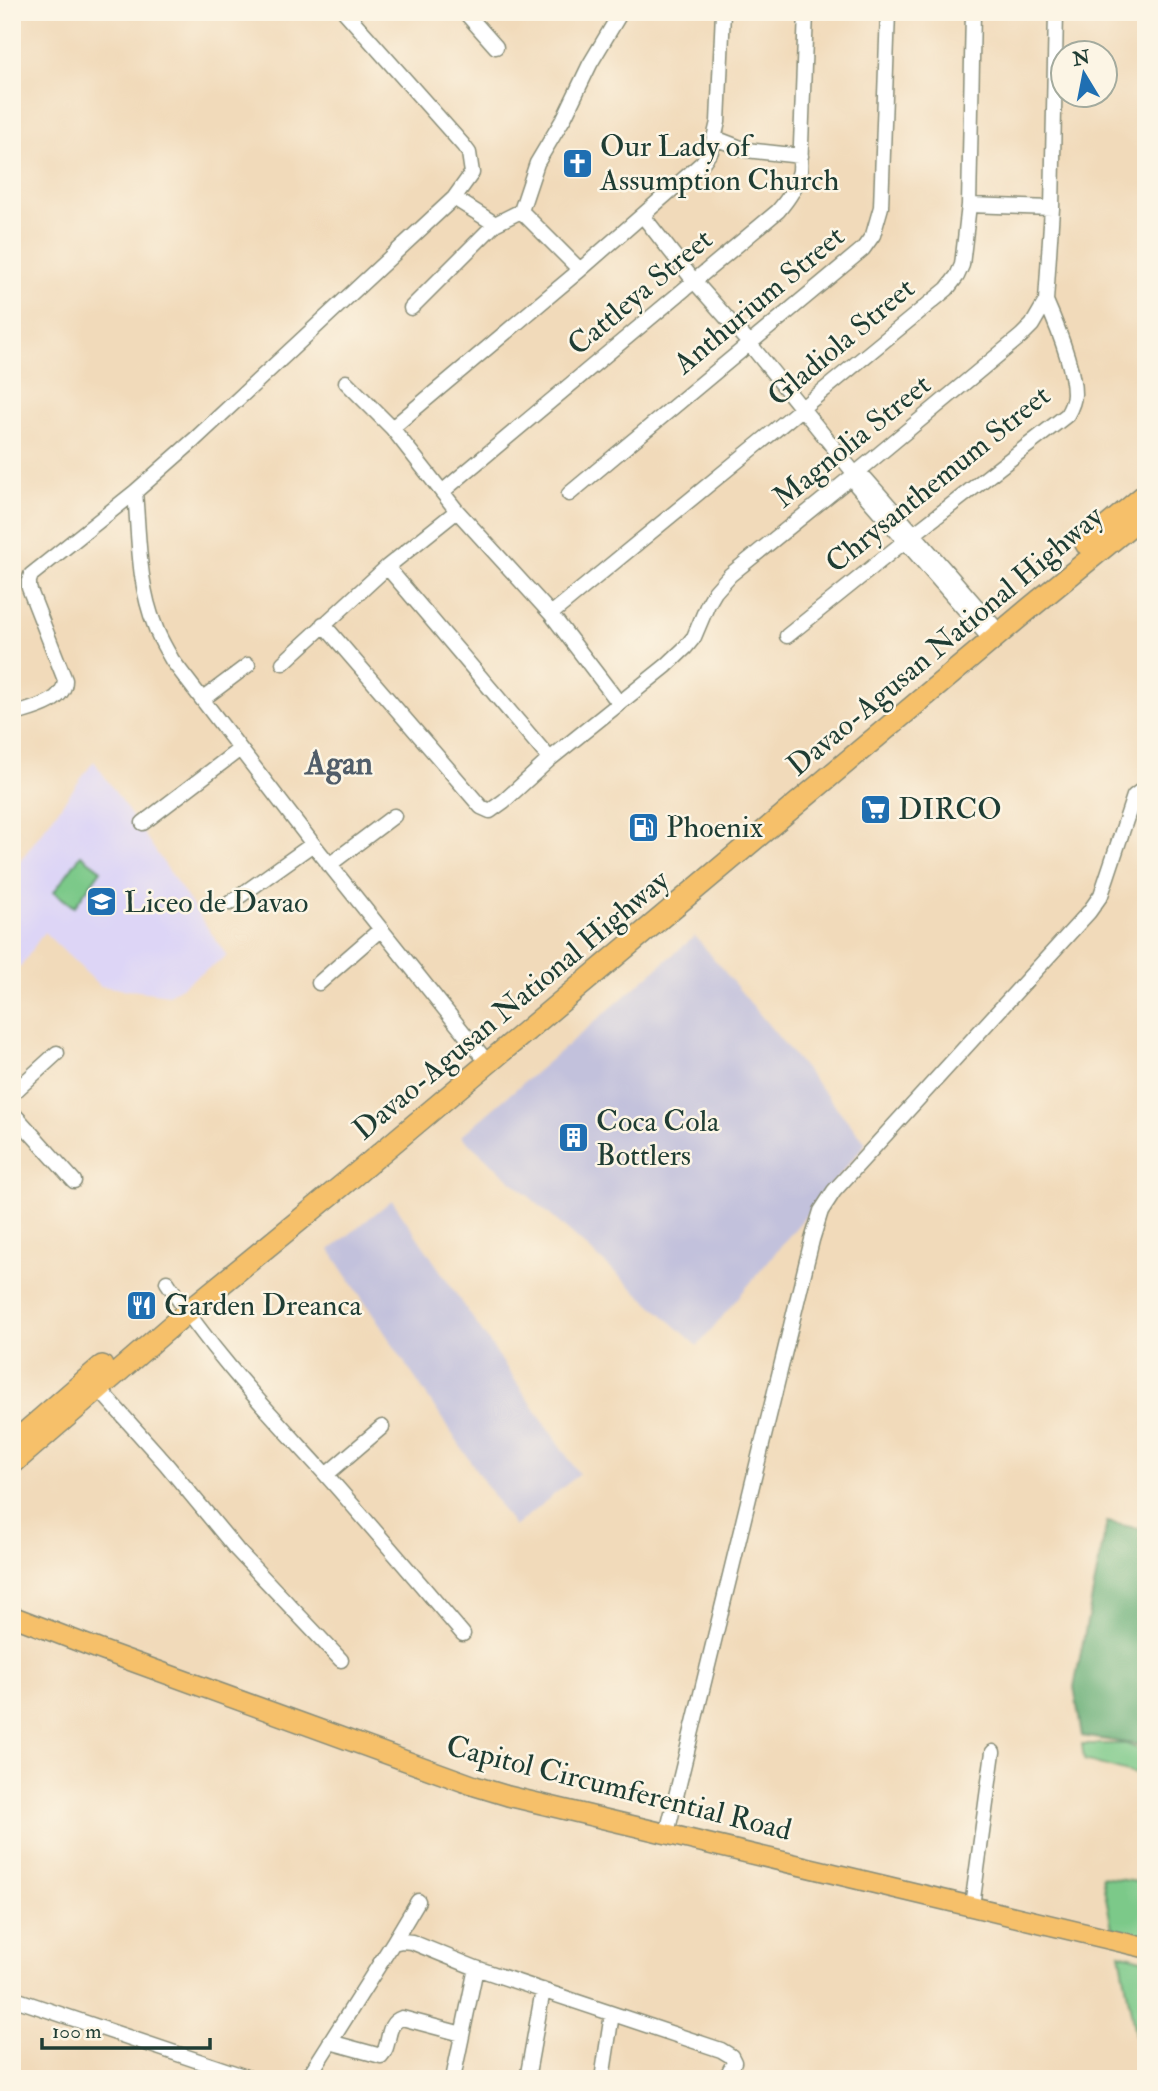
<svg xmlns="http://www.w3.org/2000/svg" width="1158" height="2091" font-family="'IM FELL Double Pica',serif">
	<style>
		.built { fill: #ddd5f6 }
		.industrial { fill: #c2c1dc }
		.green { fill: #7cc989; stroke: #4e835e; stroke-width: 2 }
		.forest { fill: #65ad75; stroke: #427554; stroke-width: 2 }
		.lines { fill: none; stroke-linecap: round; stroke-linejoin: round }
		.minor-casing { stroke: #888c77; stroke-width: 17 }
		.major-casing { stroke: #888c77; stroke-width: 22 }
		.highway-casing { stroke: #888c77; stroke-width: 24 }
		.minor { stroke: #fff; stroke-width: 14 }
		.major { stroke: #f6c06b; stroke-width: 19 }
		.highway { stroke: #f6c06b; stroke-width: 21 }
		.labels { text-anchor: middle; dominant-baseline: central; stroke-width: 5; stroke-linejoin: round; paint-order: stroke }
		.poi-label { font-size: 30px; fill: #1f3d34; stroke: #fcf5e5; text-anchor: start }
		.street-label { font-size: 30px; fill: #1f3d34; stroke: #fcf5e5 }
		.quarter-label { font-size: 33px; font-weight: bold; fill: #515e6a; stroke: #fcf5e5 }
	</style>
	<rect width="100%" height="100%" fill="#fcf5e5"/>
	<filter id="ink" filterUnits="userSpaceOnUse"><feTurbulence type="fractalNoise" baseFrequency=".0143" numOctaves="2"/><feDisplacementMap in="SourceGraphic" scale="14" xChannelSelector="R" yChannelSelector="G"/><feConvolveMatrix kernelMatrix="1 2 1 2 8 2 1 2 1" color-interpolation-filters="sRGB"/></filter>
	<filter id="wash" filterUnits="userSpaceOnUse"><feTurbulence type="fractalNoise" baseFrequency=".00686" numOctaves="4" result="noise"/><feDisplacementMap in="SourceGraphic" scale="28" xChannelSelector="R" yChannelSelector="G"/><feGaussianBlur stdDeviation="1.57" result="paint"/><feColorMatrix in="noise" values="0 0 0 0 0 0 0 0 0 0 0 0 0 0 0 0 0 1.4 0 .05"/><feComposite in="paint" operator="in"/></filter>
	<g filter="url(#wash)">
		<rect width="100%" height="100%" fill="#f1daba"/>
		<path class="built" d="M 94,761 L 227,956 L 169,995 L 100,986 L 44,932 L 20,968 L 12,960 L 12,872 Z"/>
		<path class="industrial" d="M 695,936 L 866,1143 L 698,1346 L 461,1136 Z
			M 392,1200 L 579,1474 L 514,1527 L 330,1250 Z"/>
		<path class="green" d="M 81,855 L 101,870 L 74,907 L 54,892 Z
			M 1082,1744 L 1126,1744 L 1146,1752 L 1146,1777 L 1084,1760 Z
			M 1102,1877 L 1146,1883 L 1146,1936 L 1112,1928 Z
			M 1120,1953 L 1146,1960 L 1146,2042 L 1136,2039 Z"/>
		<path class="forest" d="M 1107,1522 L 1146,1530 L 1146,1746 L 1082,1736 L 1074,1687 Z"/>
	</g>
	<g filter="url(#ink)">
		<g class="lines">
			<defs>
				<path id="minor" d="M 465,12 L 496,47
					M 715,138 L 746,150 L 801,156
					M 454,198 L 495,224 L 521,211 L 537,163 L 565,116 L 590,64 L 621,12
					M 969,205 L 1052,208
					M 521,211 L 580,270
					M 643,216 L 694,281 L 749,343 L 855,474 L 866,479 L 1000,633
					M 411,308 L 495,224
					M 346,382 L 392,428 L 457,511 L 551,614 L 619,703
					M 392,428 L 580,270 L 702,163 L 711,151 L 718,122 L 723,12
					M 855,474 L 857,486 L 991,640
					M 135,492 C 139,536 138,585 155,626 C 159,638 166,649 172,660 L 313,844 L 487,1062
					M 442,492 L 778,211 C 789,198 796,188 800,171 L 806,12
					M 569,494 L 863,249 L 873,235 L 881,207 L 888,12
					M 387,567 L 550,759
					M 551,614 L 947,289 L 957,276 L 962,265 L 969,205 L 973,12
					M 323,624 L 481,807 L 490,811 L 504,801 L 550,759 L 666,666 L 685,648 L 694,637 L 708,604 L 715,592 L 730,575 L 855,474 L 1021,336 L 1032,325 L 1046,301 L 1052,208 L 1056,12
					M 787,636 L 905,541 L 1067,415 C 1071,408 1074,402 1074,394 C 1074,367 1057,326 1046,301
					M 283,663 L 387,567 L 457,511
					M 203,699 L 248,665
					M 12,715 C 30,709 65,703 65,680 L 29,588 L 29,581 L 31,575 L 135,492 L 194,440 L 454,198 L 472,173 L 469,153 L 463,145 L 345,12
					M 143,823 L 240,749
					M 329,865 L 394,816
					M 230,903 L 313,844
					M 319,983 L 381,929
					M 12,1094 L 57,1053
					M 12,1112 L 74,1181
					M 167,1282 C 214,1356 269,1412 327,1476 C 373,1528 418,1581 463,1634
					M 98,1388 L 166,1464 L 237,1550 L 341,1660
					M 326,1475 L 382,1427
					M 667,1833 L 812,1240 L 821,1211 L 834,1191 L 1089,912 L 1101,895 L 1134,796 L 1146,787
					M 972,1906 L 993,1752
					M 393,1943 L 402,1941 L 412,1942 L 476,1968 L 721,2050 L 731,2056 L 734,2062 L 728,2074 L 720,2079
					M 12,1998 L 252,2079
					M 330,2042 L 381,2056 C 392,2045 384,2024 402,2018 L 462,2034
					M 307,2079 L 393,1943 L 418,1901
					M 453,2079 L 476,1968
					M 527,2079 L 543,1990
					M 602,2079 L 612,2014"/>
				<path id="major" d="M 12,1616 L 98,1649 L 475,1786 L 508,1796 L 1146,1948"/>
				<path id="highway" d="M 1086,544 L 1146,494
					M 12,1444 L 102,1366
					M 12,1464 L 186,1313 L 350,1179 L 1030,608 L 1146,513"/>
			</defs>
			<use href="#minor" class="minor-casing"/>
			<use href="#major" class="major-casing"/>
			<use href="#highway" class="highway-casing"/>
			<use href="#minor" class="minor"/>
			<use href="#major" class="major"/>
			<use href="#highway" class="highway"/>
		</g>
	</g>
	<defs>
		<symbol id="church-square" viewBox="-11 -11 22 22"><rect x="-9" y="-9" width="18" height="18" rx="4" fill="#1f6fb2" stroke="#fcf5e5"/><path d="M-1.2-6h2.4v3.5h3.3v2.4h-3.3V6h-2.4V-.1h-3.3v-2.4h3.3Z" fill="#fff"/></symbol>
		<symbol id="supermarket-square" viewBox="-11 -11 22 22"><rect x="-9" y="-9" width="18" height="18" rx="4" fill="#1f6fb2" stroke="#fcf5e5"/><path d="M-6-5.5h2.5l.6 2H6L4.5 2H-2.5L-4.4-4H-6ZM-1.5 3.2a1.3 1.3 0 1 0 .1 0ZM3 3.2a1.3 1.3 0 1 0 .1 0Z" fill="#fff"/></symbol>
		<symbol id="fuel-square" viewBox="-11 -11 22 22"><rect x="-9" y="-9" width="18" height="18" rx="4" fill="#1f6fb2" stroke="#fcf5e5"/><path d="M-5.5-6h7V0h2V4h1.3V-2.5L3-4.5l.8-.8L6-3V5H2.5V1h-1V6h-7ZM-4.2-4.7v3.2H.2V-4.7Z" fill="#fff"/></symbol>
		<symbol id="school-square" viewBox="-11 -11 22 22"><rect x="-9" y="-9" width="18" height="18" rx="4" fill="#1f6fb2" stroke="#fcf5e5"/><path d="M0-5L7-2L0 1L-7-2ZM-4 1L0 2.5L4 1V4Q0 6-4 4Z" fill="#fff"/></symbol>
		<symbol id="building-square" viewBox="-11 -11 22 22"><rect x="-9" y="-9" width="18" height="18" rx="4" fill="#1f6fb2" stroke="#fcf5e5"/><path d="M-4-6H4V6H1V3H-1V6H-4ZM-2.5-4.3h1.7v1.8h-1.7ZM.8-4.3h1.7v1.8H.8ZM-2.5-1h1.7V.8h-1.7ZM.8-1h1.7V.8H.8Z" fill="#fff"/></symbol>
		<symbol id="restaurant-square" viewBox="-11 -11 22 22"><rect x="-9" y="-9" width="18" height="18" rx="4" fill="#1f6fb2" stroke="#fcf5e5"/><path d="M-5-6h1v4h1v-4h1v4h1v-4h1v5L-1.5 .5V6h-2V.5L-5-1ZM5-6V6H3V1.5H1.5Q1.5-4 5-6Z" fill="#fff"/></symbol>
	</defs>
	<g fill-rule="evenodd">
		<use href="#church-square" x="560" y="146" width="35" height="35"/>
		<use href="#supermarket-square" x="858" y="792" width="35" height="35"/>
		<use href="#fuel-square" x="626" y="810" width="35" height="35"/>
		<use href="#school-square" x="84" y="884" width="35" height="35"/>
		<use href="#building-square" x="556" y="1120" width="35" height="35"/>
		<use href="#restaurant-square" x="124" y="1288" width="35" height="35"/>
	</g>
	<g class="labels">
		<g class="poi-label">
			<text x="600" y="146">Our Lady of<tspan x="600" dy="34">Assumption Church</tspan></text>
			<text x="898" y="809">DIRCO</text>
			<text x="666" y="827">Phoenix</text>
			<text x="124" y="902">Liceo de Davao</text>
			<text x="596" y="1121">Coca Cola<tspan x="596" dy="34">Bottlers</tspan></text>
			<text x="164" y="1305">Garden Dreanca</text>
		</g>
		<g class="street-label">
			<text transform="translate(640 292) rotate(-40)">Cattleya Street</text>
			<text transform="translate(759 300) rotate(-40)">Anthurium Street</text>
			<text transform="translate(841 342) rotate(-40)">Gladiola Street</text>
			<text transform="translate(852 441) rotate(-39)">Magnolia Street</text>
			<text transform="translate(938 479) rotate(-39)">Chrysanthemum Street</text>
			<text transform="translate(945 641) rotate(-40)">Davao-Agusan National Highway</text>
			<text transform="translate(511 1005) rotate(-40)">Davao-Agusan National Highway</text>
			<text transform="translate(619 1788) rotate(14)">Capitol Circumferential Road</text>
		</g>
		<g class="quarter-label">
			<text x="339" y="763">Agan</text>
		</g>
	</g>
	<rect width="1158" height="2091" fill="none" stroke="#fcf5e5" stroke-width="42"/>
	<g transform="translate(1084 74) rotate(350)"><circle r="33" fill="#fcf5e5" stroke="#a4ab9e" stroke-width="2"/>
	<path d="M0-5L12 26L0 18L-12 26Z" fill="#1f6fb2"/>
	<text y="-10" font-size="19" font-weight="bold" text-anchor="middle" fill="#1f3d34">N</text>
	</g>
	<path d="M42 2038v10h168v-10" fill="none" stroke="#1f3d34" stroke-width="3.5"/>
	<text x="52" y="2038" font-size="21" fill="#1f3d34" stroke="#fcf5e5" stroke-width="5" paint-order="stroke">100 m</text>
</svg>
